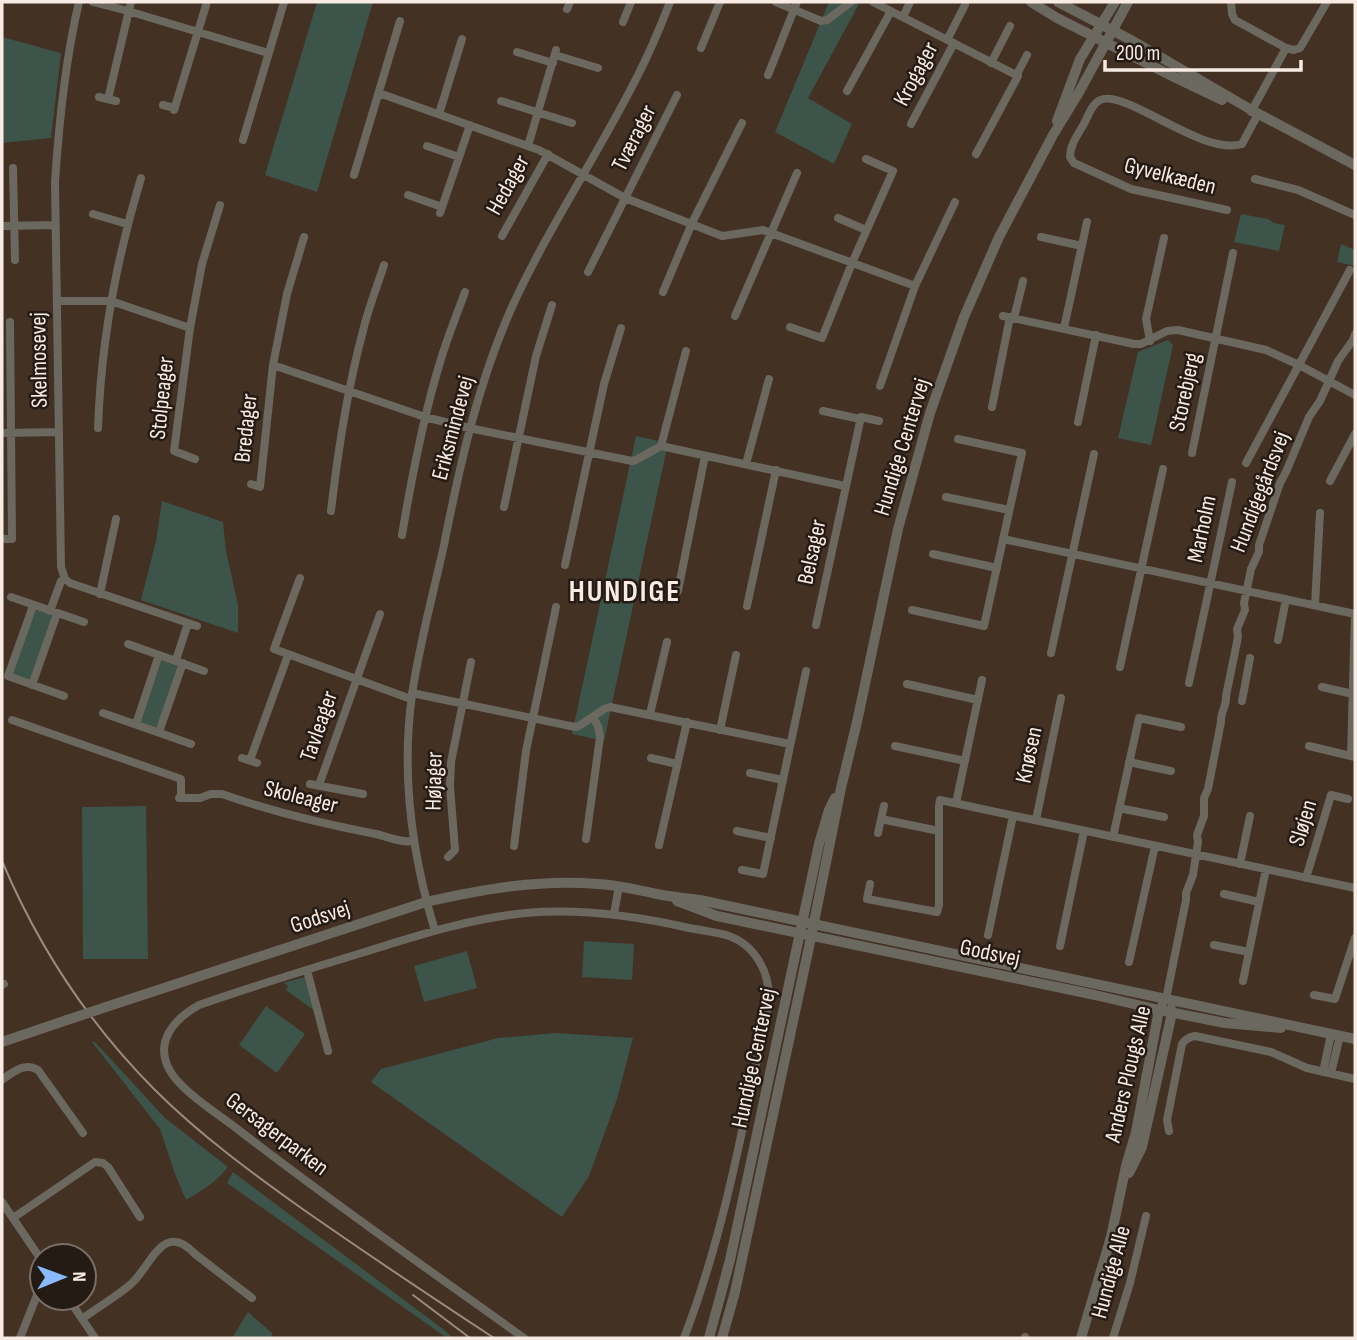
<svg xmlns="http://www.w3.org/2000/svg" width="1357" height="1340" font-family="'Sofia Sans Condensed',sans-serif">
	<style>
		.green { fill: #3c5449 }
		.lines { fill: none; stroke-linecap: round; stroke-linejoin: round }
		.minor { stroke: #6b685f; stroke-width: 8 }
		.tertiary { stroke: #6b685f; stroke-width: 10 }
		.tram { stroke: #9a8b80; stroke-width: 2 }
		.tertiary-bridge { stroke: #6b685f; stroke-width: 10 }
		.labels { text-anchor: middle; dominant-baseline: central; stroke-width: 5; stroke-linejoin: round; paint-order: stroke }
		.street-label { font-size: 23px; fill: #f7ebe3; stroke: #241b15 }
		.district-label { font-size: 30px; font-weight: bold; letter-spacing: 2px; fill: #f7ebe3; stroke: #241b15 }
	</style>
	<rect width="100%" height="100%" fill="#433124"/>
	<path class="green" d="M 317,2 L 373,2 L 317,192 L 265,175 Z
		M 829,2 L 860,2 L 808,98 L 852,124 L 834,164 L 775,132 Z
		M 2,37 L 61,53 L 51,138 L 2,143 Z
		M 1241,214 L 1268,219 L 1274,223 L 1285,225 L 1279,251 L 1234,242 Z
		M 1341,244 L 1355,250 L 1355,266 L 1337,262 Z
		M 1168,340 L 1173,345 L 1151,445 L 1118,438 L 1138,352 Z
		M 636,436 L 668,443 L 604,741 L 572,734 Z
		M 162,501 L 223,522 L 226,551 L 238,605 L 238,633 L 141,600 L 156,541 Z
		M 35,610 L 52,614 L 53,616 L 32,680 L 13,676 L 13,672 Z
		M 163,660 L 176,664 L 179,668 L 158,727 C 152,728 144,726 140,721 L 161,662 Z
		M 146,806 L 148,959 L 83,959 L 82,807 Z
		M 584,941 L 634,944 L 632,980 L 582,977 Z
		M 467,951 L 477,988 L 424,1002 L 414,966 Z
		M 305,977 L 315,1011 L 286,990 L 288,986 L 283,983 Z
		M 266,1006 L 305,1034 L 277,1073 L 239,1045 Z
		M 556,1033 L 633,1038 L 617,1099 L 589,1176 L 562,1217 L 371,1082 L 381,1069 L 498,1038 Z
		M 92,1042 L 95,1042 L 165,1118 L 228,1167 C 216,1182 203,1190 186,1200 L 175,1174 L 160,1129 Z
		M 233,1172 L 443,1329 L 453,1338 L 447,1338 L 227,1183 Z
		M 248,1312 L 273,1334 L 270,1338 L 232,1338 Z"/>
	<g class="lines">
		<path class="minor" d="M 79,2 C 65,61 59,121 55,182 L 61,567 L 65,579 L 70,583 L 197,626
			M 93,2 L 128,11 L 268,53
			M 776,2 L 821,21 L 827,20 L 851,2
			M 873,2 L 1018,76 L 976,154
			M 1231,2 L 1232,14 L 1235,20 L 1286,48 L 1294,50 L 1300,48 L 1327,2
			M 567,9 L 570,2
			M 903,17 L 910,2
			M 623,22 L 631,2
			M 947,40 L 965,5
			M 701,48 L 720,2
			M 517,52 L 553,63
			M 555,55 L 598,68
			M 991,63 L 1010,26
			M 768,75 L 797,2
			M 1016,76 L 1027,55
			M 847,91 L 891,11
			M 379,93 L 539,150 L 625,198 L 722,236 L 763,230 L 915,286
			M 99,97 L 116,101
			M 108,99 L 131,2
			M 501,101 L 572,123
			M 163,105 L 175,108
			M 174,110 L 207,2
			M 1251,112 L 1286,48
			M 439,114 L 462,39
			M 911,124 L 954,43
			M 243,140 L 284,2
			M 427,146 L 459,157
			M 528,146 L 556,50
			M 13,168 L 15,260
			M 354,175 L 400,21
			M 1255,179 L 1298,190 L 1355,215
			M 408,195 L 442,207
			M 1227,210 L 1131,189 L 1074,163 L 1070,157 C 1070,144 1079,133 1085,122 C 1088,116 1092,104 1100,100 C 1125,88 1203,157 1242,144 L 1258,114
			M 440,213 L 470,125
			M 93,214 L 127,224
			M 838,218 L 866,230
			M 2,226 L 55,225
			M 502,236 L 548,154
			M 1041,237 L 1082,246
			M 588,272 L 677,95
			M 663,292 L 692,223 L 742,123
			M 57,301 L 111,301 L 190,328
			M 735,316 L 797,173
			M 1003,316 L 1134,344 L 1141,344 L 1167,331 L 1178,330 L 1266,350 L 1299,365 L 1355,395
			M 1014,318 L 1023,281
			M 790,327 L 822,338 L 852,263 L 893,171 L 866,159
			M 1064,328 L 1087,222
			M 1150,341 L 1146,319 L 1164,238
			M 273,365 L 425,417 L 469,428 L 632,461 L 636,460 L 661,446 L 845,486
			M 880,386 L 915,286 L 955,202
			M 992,407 L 1010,317
			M 823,411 L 860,419
			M 1078,422 L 1096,335
			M 98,428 C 101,343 116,260 141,178
			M 2,433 L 59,432
			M 661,446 L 686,351
			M 1192,453 L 1233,253
			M 195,459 L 174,451 L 190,328 L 202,264 L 220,205
			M 1246,463 L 1350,270
			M 746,464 L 769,379
			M 1330,481 L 1355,434
			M 251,484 L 260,487 L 273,365 L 287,294 L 304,237
			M 946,497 L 1009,510
			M 504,507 L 536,356 L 552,305
			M 331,511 C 338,450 347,390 363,331 C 368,309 377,287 384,265
			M 402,535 C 412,475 423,417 441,359 C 448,336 457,314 465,292
			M 4,539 L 12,539 L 10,322
			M 1003,539 L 1355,614
			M 933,554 L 997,568
			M 565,565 L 604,384 L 621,328
			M 300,578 L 274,649 L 411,699
			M 678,591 L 705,456
			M 100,594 L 116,519
			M 11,597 L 84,622
			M 1315,605 L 1320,513
			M 33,606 L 8,676 L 64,696
			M 747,606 L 776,470
			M 912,610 L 984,626 L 1022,453 L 958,439
			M 50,611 L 61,581 L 65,579
			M 816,625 L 861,417 L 879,421
			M 1278,640 L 1286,599
			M 128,644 L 204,671
			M 1051,653 L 1094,454
			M 176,660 L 188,623
			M 1120,667 L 1163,469
			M 1189,683 L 1232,482
			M 907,684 L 978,700
			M 32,685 L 57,614
			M 1322,687 L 1353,694
			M 412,693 L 575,727 L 579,726 L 604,709 L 610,707 L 790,744
			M 1242,701 L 1250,658
			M 103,713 L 191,744
			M 650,714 L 667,642
			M 12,720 L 181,779 L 181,798
			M 136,724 L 159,655
			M 720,730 L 736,655
			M 159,732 L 183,663
			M 895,746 L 965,761
			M 1309,746 L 1355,757
			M 1351,756 L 1355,613
			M 242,758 L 257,763
			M 651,758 L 677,764
			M 250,760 L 288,655
			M 1129,762 L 1171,771
			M 750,773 L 783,780
			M 310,784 L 363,794
			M 319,785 L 380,614
			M 179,798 L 200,798 L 211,794 L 222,794 C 273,812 324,824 376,834 C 389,837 400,843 413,841
			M 956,803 L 982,680
			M 1119,808 L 1164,817
			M 881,819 L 939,831
			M 1036,820 L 1061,698
			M 737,831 L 771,838
			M 878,833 L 884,806
			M 1113,837 L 1139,718 L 1181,727
			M 586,839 L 600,737 L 598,726 L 593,717
			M 659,845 L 687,722
			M 514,846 L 526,751 L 556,607
			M 448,857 L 455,850 L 450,786 L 451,762 L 471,662
			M 1240,864 L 1250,816
			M 742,870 L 763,874 L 806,671
			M 1306,878 L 1331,795 L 1348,799
			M 870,884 L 867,899 L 937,912 L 939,905 L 939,806 L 940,800 L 1355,888
			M 1224,894 L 1259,902
			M 614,914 L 619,886
			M 435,931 C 412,855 401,774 412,695 C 419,645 433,595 444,545 C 460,464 478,383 512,307 C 548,228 597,156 636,79 C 649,54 660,28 670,2
			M 988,935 L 1013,816
			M 1214,945 L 1249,952
			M 1060,946 L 1084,831
			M 1129,962 L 1155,846
			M 307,970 L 328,1051
			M 1243,981 L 1266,869
			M 2,985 L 4,984
			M 1314,995 L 1335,999 L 1355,938
			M 1166,999 L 1186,900 L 1186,893 L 1193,875 L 1198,842 L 1197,835 L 1204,816 L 1204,798 L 1208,789 L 1221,722 C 1220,713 1227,706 1226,696 L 1238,637 L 1237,629 L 1245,610 L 1244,603 L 1251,569 L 1259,552 L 1259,545 L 1280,483 L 1286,472 L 1309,417 L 1320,401 L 1338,361 L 1353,340 L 1355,334
			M 1323,1072 L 1331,1034
			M 1331,1073 L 1340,1036
			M 2,1080 C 13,1072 24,1062 38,1070 L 83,1133
			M 1169,1131 L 1167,1120 L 1182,1044 C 1185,1039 1189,1037 1195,1036 L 1271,1052 L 1307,1068 L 1355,1079
			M 2,1202 L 42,1261
			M 13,1218 L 95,1162 L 103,1163 L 108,1167 L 140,1217
			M 68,1298 L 95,1338
			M 82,1319 C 98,1307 116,1297 131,1284 C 150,1268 163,1219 195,1254 L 252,1298
			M 20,1338 L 39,1290
			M 524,1338 C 429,1270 333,1203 240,1131 C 220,1115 180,1091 169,1069 C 154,1040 176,1018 199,1005 C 256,985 313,968 371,950 C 422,934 473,918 526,913 C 581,908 636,916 689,928 C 701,930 714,932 726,935 C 755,944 770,972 769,1001 C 745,1115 726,1229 684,1338
			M 1025,1338 L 1025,1337
			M 1113,1338 L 1130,1283 L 1146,1216"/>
		<path class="tertiary" d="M 1031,2 L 1057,18 L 1176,78 L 1222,100
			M 1058,2 L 1131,40 L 1255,112 L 1355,165
			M 1057,121 L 1080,59 L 1115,2
			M 677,901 L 717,916 L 1095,995 L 1159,1010 L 1225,1023 L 1281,1028
			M 106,1007 L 426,902 C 483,889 540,879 598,884 C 618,885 638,890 657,894 C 671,897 686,898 700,900 L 1355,1039
			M 2,1042 L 67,1020
			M 1129,1173 L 1142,1147 L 1172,1013 L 1171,1009
			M 709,1338 L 730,1260 L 819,844 L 829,810 L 835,798
			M 722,1338 L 735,1292 L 809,947 L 841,788 L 857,722 L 898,529 L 930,413 L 964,317 L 999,237 L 1053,135 L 1078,94 L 1128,2
			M 1081,1338 L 1111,1237 L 1126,1166 L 1136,1132 L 1159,1010 L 1162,1006"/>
		<path class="tram" d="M 2,861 C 38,946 89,1024 155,1090 C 200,1135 252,1173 304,1210 C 367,1254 430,1296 494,1338
			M 413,1295 L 470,1338"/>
		<path class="tertiary-bridge" d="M 67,1020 L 106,1007"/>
	</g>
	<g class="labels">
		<g class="street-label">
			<text transform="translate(916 74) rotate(-62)">Krogager</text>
			<text transform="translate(634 138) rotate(-63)">Tværager</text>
			<text transform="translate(1170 176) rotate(14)">Gyvelkæden</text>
			<text transform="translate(508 185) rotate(-61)">Hedager</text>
			<text transform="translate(39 360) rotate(-91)">Skelmosevej</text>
			<text transform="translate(1185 392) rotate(-78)">Storebjerg</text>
			<text transform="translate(162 398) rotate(-84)">Stolpeager</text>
			<text transform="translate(246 428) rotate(-84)">Bredager</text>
			<text transform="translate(453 428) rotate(-75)">Eriksmindevej</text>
			<text transform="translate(902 447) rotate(-73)">Hundige Centervej</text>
			<text transform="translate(1260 492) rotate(-69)">Hundigegårdsvej</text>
			<text transform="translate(1202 529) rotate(-78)">Marholm</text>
			<text transform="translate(812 552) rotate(-78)">Belsager</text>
			<text transform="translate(319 726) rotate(-71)">Tavleager</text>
			<text transform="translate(1029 755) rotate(-78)">Knøsen</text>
			<text transform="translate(434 781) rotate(-89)">Højager</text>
			<text transform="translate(301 797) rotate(14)">Skoleager</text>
			<text transform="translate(1303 823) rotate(-73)">Sløjen</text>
			<text transform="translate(320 917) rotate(-18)">Godsvej</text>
			<text transform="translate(990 953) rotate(12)">Godsvej</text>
			<text transform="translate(754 1058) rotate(-78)">Hundige Centervej</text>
			<text transform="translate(1128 1074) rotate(-77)">Anders Plougs Alle</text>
			<text transform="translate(277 1134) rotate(37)">Gersagerparken</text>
			<text transform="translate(1111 1272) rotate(-75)">Hundige Alle</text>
		</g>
		<g class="district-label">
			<text x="625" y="592">HUNDIGE</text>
		</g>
	</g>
	<rect width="1357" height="1340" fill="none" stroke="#f7ebe3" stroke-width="7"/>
	<g transform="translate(63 1277) rotate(89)"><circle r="33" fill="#241b15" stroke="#786e67" stroke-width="2"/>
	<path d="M0-5L12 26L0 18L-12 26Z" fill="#89bafc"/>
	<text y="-10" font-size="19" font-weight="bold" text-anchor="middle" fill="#f7ebe3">N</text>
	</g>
	<path d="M1105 60v10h196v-10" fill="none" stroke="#f7ebe3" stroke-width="3.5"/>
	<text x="1116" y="60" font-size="21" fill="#f7ebe3" stroke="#241b15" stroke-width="5" paint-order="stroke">200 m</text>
</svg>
